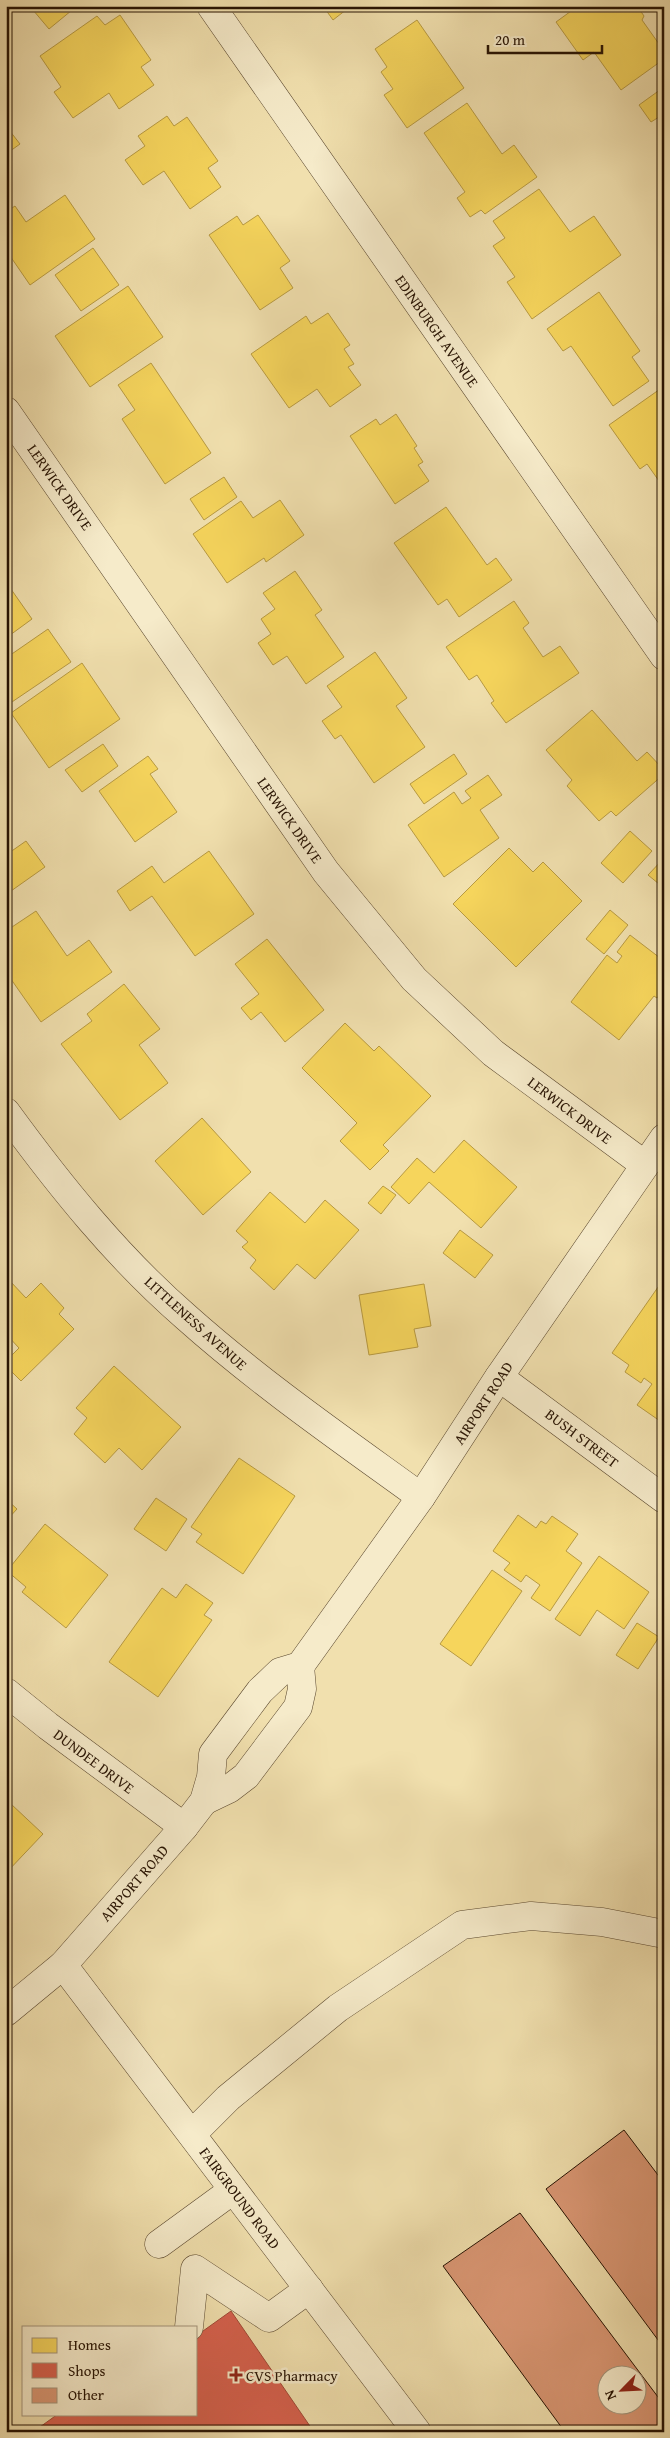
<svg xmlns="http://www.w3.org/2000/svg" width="670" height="2438" font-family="'Gentium Book Plus',serif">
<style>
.homes{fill:#f6d55c;stroke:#b89a41}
.shops{fill:#d6604d;stroke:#a14936}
.building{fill:#da9774;stroke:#261202;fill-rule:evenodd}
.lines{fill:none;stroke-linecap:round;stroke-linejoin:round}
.minor-casing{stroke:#59462d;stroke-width:29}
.minor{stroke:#f6ebca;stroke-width:28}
.poi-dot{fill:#8f2418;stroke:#f6ebca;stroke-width:2}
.labels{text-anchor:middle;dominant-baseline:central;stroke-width:5;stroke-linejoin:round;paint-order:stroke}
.street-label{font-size:15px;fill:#261202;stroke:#f6ebca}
.poi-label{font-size:15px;fill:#261202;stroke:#f6ebca;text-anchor:start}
</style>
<rect width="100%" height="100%" fill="#f1e0ae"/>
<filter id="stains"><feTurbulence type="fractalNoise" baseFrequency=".004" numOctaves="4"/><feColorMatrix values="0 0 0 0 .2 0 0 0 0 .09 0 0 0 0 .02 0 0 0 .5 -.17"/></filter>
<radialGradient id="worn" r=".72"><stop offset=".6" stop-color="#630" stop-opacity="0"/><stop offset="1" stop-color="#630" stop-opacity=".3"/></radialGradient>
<!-- homes -->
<g class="homes">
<polygon points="27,6 77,6 49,29 33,10 31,11"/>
<polygon points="323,6 351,6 333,20"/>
<polygon points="578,6 637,6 644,16 642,20 664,51 664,59 621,90 594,52 583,60 556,22"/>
<polygon points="120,15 151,60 141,67 154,85 119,109 109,93 73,118 54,92 61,87 40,56 97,16 105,25"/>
<polygon points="417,20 464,88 407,128 384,95 393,89 381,72 387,67 375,49"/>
<polygon points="664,87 664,124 659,117 651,122 639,105"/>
<polygon points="467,103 502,154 514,145 537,177 485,214 481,210 470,217 457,198 465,192 424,133"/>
<polygon points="167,116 174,126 187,117 218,161 208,168 221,187 190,209 164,171 143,185 125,160 145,146 138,136"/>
<polygon points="6,126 20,144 6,154"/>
<polygon points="539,189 570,232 594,216 621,255 532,319 507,282 515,277 493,246 505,238 493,221"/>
<polygon points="65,195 95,239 30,285 6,250 6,212 15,206 26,222"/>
<polygon points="258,215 290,261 280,268 293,288 260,310 209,235 237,216 243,225"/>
<polygon points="93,248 119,285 81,311 55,275"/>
<polygon points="128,286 163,337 90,387 55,336"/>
<polygon points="599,292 640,351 632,357 649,381 613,406 571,346 563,351 547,329"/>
<polygon points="328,313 350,345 344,349 354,364 348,367 361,385 330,407 317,389 289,408 251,354 306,316 311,324"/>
<polygon points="151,363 211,453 165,484 122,419 135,410 118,385"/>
<polygon points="663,387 664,387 664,488 647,464 640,469 609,425"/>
<polygon points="396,414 417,446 414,448 423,462 418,465 429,481 395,504 350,436 376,419 380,425"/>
<polygon points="224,477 237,497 204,520 190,499"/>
<polygon points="280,500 304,535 266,562 264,558 227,583 193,534 241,501 253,518"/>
<polygon points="446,507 487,565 496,558 512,580 459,617 447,599 438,605 394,543"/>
<polygon points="295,571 322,610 315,615 344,657 306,684 287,656 273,665 258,643 271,634 261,619 275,609 263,593"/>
<polygon points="6,582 32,619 6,638"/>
<polygon points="514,601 529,623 523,628 543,657 560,646 579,673 506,723 491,703 494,701 477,675 469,680 446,647"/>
<polygon points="48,629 71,662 6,706 6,658"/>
<polygon points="375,652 407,698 396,706 425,747 374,783 341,735 335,739 322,721 342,707 327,686"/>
<polygon points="82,663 120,719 49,768 11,713"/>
<polygon points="592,710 637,761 647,752 664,770 664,774 616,816 611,811 599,821 567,786 572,780 546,750"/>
<polygon points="103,744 118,766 82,792 65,770"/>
<polygon points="454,754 467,774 424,804 410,784"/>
<polygon points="148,756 158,769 150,774 177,812 135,842 99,791"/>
<polygon points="488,775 502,795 480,810 499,838 444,877 408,825 454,792 462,804 471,798 465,791"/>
<polygon points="630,831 652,851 623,883 601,863"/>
<polygon points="26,841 45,867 11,891 6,886 6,855"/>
<polygon points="509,848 533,872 543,862 582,901 516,967 453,904"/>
<polygon points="209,851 254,914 195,956 152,896 130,911 117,891 152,866 164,883"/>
<polygon points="664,858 664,888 648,875"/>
<polygon points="610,910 628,925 604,954 586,939"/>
<polygon points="36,911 67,956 89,940 112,972 41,1022 6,972 6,964 10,962 6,957 6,931"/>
<polygon points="630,935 664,961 664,989 657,998 654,996 619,1040 571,1002 607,955 617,963 622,956 617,952"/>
<polygon points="267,939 324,1010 285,1042 261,1012 251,1020 241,1008 259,994 235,964"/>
<polygon points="124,984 160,1029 139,1045 168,1083 120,1120 61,1044 92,1021 87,1014"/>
<polygon points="345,1023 374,1051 379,1046 431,1096 383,1145 389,1151 370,1170 340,1141 357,1123 302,1068"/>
<polygon points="202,1118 251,1172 203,1215 155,1161"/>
<polygon points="464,1140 517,1187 481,1228 429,1182 409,1204 391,1187 417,1158 434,1173"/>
<polygon points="383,1186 396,1195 381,1214 368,1203"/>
<polygon points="270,1192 305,1223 325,1200 359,1230 315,1279 297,1264 274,1290 250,1268 256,1260 242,1247 248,1242 236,1231"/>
<polygon points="460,1230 493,1255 475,1278 443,1253"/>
<polygon points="663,1280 664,1416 660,1421 637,1405 652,1384 644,1378 641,1383 625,1372 629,1365 612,1353"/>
<polygon points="10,1281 26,1298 41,1283 64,1308 59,1314 74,1329 21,1381 6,1366 6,1361 19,1348 6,1334 6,1284"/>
<polygon points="424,1284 431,1326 414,1329 418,1347 369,1355 359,1295"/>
<polygon points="114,1366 181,1427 142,1470 119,1448 105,1463 74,1434 87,1418 76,1408"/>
<polygon points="239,1458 295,1496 243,1574 196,1542 202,1534 191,1527"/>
<polygon points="156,1498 187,1519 166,1551 134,1529"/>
<polygon points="6,1499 17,1509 6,1521"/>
<polygon points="518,1515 536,1528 541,1521 546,1524 552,1516 578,1534 566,1551 582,1563 550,1611 531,1598 540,1585 526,1575 521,1582 504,1570 510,1563 493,1551"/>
<polygon points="45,1524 108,1575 66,1628 22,1592 26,1587 7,1571"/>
<polygon points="599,1556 649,1592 624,1629 597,1610 580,1636 555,1619"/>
<polygon points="492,1570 522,1591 471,1666 440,1644"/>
<polygon points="186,1584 213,1603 204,1615 212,1620 158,1697 109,1662 162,1588 176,1598"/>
<polygon points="637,1623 659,1637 638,1669 616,1655"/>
<polygon points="11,1804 43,1834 6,1873 6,1809"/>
</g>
<!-- shops -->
<polygon class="shops" points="231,2311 314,2432 33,2432 58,2414 196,2414 196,2336"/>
<!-- building -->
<g class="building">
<polygon points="624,2130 664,2183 664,2348 546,2189"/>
<path d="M520,2213L664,2405V2432H565L443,2266ZM608,2376H638V2406H608Z"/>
</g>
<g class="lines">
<!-- minor casing -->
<g class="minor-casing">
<g id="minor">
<polyline points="211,6 664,656"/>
<polyline points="6,411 326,872 414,979 493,1053 645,1165"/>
<path d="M6,1112C60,1186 117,1257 186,1317C260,1383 341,1439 421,1497"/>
<polyline points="499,1377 664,1499"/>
<polyline points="6,1692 48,1726 184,1827"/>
<polyline points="204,1801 229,1789 246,1776 298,1707 302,1689 300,1666"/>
<polyline points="63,1965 417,2432"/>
<polyline points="6,2012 63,1965 184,1827 204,1801 211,1777 213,1754 260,1691 280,1672 300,1666 421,1497 499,1377 664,1138"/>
<polyline points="192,2134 228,2098 338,2008 462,1925 531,1916 602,1922 664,1934"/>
<polyline points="159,2244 233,2190"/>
<polyline points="189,2327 195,2269 269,2318 309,2289"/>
</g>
</g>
<!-- minor -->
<use href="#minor" class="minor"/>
</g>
<!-- markers -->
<path class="poi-dot" d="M233.5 2367.5h5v5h5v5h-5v5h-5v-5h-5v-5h5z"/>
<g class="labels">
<!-- street labels -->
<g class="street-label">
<text transform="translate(437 331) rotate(55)">EDINBURGH AVENUE</text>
<text transform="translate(60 487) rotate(55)">LERWICK DRIVE</text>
<text transform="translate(290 820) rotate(55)">LERWICK DRIVE</text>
<text transform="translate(570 1110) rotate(37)">LERWICK DRIVE</text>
<text transform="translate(196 1323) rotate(42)">LITTLENESS AVENUE</text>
<text transform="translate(483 1403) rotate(-57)">AIRPORT ROAD</text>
<text transform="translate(582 1438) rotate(37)">BUSH STREET</text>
<text transform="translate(94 1761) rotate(37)">DUNDEE DRIVE</text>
<text transform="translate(134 1883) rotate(-49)">AIRPORT ROAD</text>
<text transform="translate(240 2198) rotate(53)">FAIRGROUND ROAD</text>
</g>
<!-- poi labels -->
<g class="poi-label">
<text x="246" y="2375">CVS Pharmacy</text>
</g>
</g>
<!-- margin -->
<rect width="670" height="2438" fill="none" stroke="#f1e0ae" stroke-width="25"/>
<rect x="8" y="8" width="655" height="2423" fill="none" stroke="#261202" stroke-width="2.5"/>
<rect x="12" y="12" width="645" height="2413" fill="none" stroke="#261202"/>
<!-- legend -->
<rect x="22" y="2326" width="175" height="90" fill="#f6ebca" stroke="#a3947a"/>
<rect x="32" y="2338" width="25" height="15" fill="#f6d55c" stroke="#a3947a"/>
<text x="68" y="2350" font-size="15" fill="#261202">Homes</text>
<rect x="32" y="2363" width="25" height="15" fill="#d6604d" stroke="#a3947a"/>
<text x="68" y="2376" font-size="15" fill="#261202">Shops</text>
<rect x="32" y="2388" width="25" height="15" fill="#da9774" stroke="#a3947a"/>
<text x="68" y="2400" font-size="15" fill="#261202">Other</text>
<!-- north arrow -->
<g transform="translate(622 2390) rotate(246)"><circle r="24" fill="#f6ebca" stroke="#a3947a"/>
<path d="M0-4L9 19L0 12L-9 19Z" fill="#8f2418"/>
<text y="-8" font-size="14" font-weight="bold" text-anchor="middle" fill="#261202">N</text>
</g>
<!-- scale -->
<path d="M488 45v8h114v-8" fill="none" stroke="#261202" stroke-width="2.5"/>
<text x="495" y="45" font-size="15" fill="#261202" stroke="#f6ebca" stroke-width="4" paint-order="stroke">20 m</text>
<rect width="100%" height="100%" filter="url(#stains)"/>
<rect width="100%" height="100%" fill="url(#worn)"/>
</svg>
